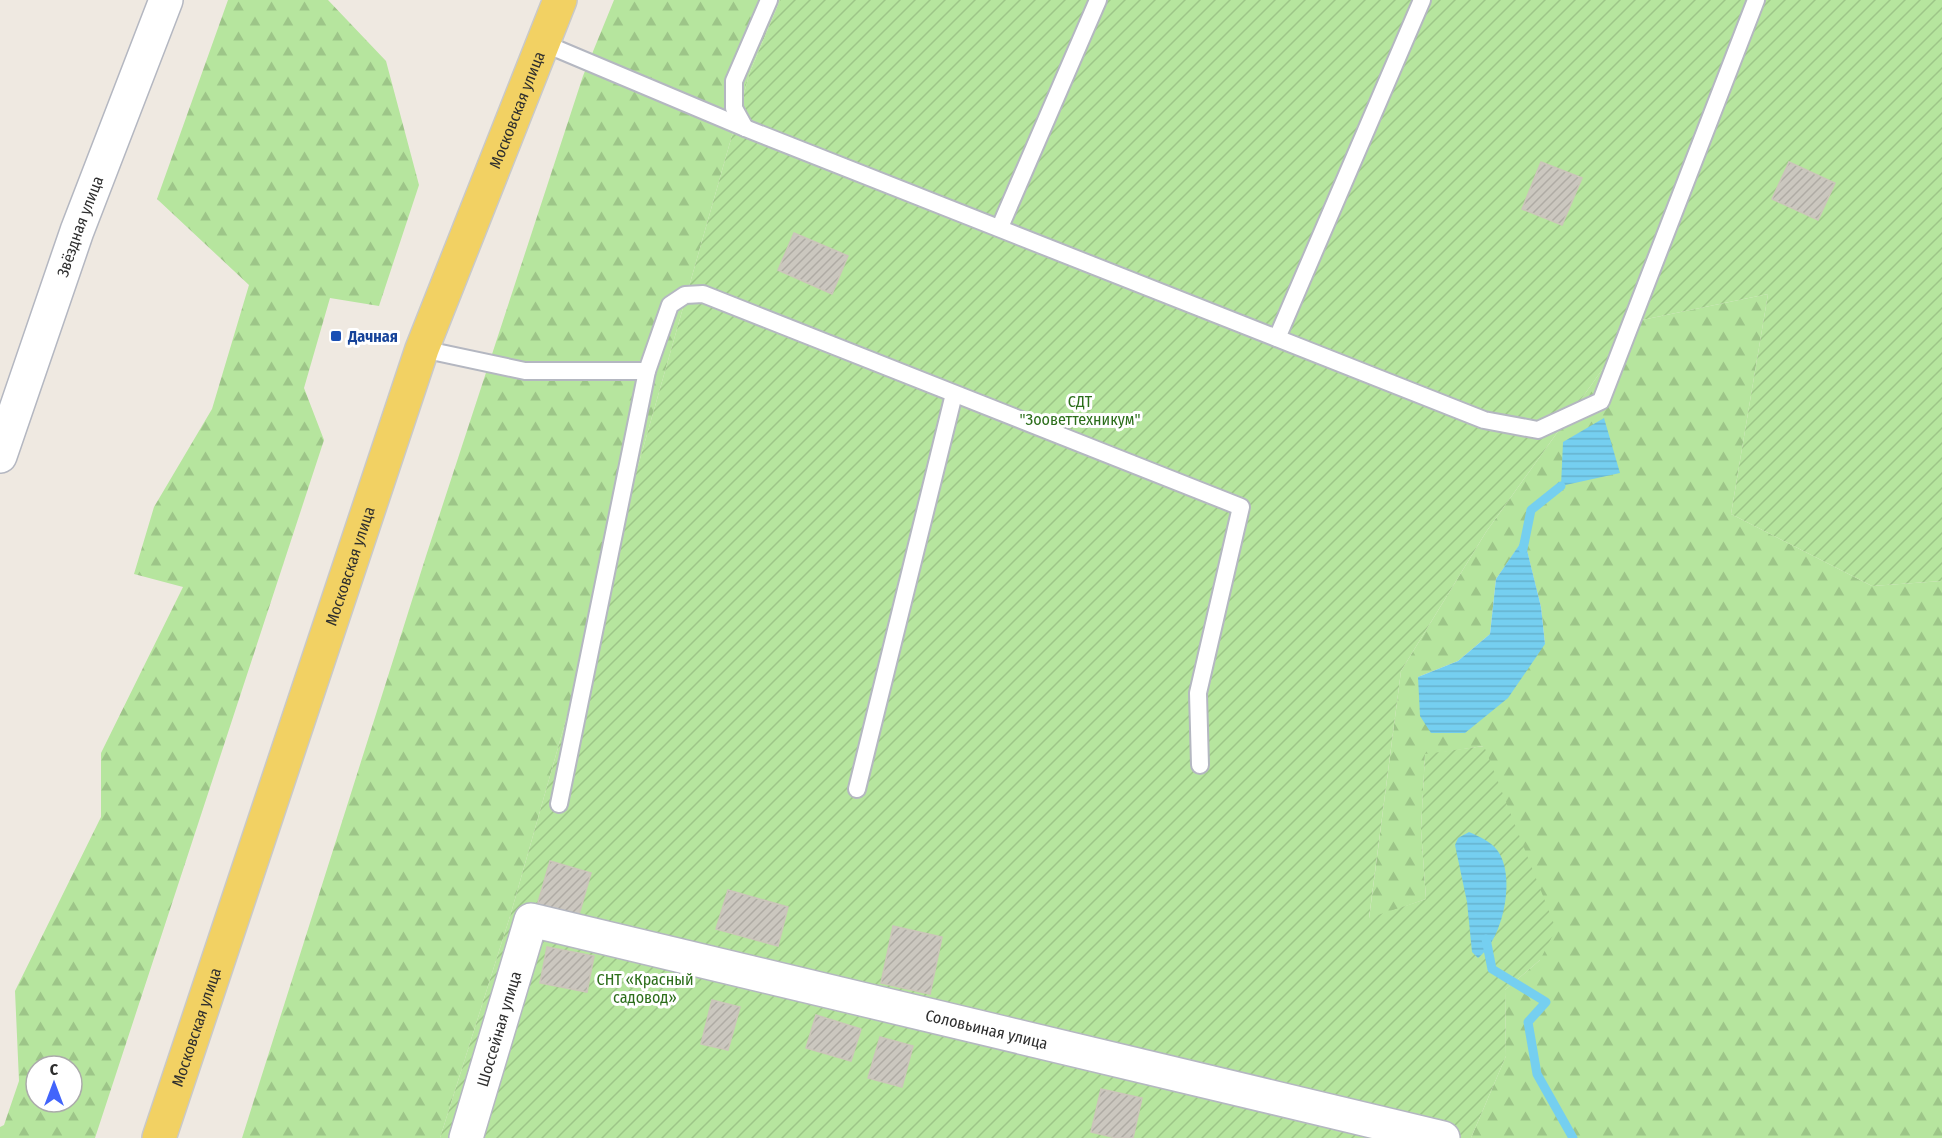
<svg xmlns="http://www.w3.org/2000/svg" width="1942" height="1138" font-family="'Fira Sans Condensed',sans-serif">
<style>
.forest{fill:url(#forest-firs);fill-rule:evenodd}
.garden{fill:url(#garden-furrows)}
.water{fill:url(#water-rules)}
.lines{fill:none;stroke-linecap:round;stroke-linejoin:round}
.stream{stroke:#75cff0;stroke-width:9}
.building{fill:url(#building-hatch);stroke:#cbc5ba;stroke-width:1.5}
.lane-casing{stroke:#b4b7c1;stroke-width:20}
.street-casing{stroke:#b4b7c1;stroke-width:36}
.primary-casing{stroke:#c9c9c9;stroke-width:36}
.lane{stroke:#fff;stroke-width:16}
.street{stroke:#fff;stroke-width:33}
.primary{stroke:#f2d163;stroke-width:33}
.transit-dot{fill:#1a4fb4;stroke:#fff;stroke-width:2}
.labels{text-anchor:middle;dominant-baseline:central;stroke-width:6;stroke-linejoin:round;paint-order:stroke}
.street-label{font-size:16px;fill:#2e2e2e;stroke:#fff}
.transit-label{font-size:16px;font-weight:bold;fill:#164399;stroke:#fff;text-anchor:start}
.park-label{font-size:16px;fill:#2c6e1b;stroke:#fff}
</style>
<defs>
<pattern id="forest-firs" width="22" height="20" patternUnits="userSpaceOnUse" patternTransform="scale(1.5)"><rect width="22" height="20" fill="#b6e59e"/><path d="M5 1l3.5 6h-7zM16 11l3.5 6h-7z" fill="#9dc588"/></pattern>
<pattern id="garden-furrows" width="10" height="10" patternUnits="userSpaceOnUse" patternTransform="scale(1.5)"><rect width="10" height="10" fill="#b6e59e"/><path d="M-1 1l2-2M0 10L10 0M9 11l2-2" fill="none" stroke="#9dc588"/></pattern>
<pattern id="water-rules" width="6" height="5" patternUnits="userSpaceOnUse" patternTransform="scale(1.5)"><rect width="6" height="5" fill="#75cff0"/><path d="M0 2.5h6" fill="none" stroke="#66b2ce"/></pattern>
<pattern id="building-hatch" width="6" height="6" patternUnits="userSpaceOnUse" patternTransform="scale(1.5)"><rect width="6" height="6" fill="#cbc7bf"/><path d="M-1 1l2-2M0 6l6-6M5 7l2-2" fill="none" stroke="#afaba4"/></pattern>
</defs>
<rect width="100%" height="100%" fill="#efe9e1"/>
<!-- forest -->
<g class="forest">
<path d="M228,0H328L386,61L419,185L379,306L330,298L304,388L324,440L95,1138H0V1127L4,1125L19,1081L15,991L101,817V753L183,587L134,574L154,507L212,409L249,285L157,199ZM36,1066H72V1102H36Z"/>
<polygon points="614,0 780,0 750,72 511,913 440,1138 242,1138 426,556 583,76"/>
<path d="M1768,294L1731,514L1872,586L1942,581V1138H1471L1506,1056L1505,990L1540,960L1513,824L1483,746L1425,755L1421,829L1426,899L1369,919L1401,671L1486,532L1637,321ZM1524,539L1541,607L1545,644L1418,677L1458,661L1490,634L1496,579Z"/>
</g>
<!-- garden -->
<polygon class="garden" points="780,0 1942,0 1942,581 1872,586 1731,514 1768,294 1637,321 1486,532 1401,671 1369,918 1426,899 1421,829 1425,754 1484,746 1556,929 1540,960 1505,990 1506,1056 1471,1138 440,1138 511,913 750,72"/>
<!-- water -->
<g class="water">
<polygon points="1604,418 1620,473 1561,486 1563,442"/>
<polygon points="1524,538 1541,607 1545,644 1508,698 1465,733 1431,733 1420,716 1418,677 1458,661 1490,634 1496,579"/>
<path d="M1469,832C1480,837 1490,841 1497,850C1517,876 1503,940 1478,958L1472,952L1467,902L1455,845L1458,838Z"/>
</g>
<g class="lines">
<!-- stream -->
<g class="stream">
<polyline points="1523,549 1531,510 1561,486"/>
<polyline points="1486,939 1492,969 1546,1002 1528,1022 1537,1074 1573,1138"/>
</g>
</g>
<!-- building -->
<g class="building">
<polygon points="1541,162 1582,178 1562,225 1522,209"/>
<polygon points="1789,162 1835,183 1818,220 1772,199"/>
<polygon points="794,233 848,256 832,294 778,270"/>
<polygon points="550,861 591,873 578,918 537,906"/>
<polygon points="728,890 788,907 778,946 716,929"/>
<polygon points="893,926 942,937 930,994 881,983"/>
<polygon points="547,947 594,956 587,992 540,983"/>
<polygon points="712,1000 740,1007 728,1050 701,1044"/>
<polygon points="816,1015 861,1029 851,1061 806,1048"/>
<polygon points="880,1037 913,1046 902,1087 868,1078"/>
<polygon points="1101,1089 1142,1098 1133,1138 1116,1138 1091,1132"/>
</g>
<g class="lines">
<!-- lane casing -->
<g class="lane-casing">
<g id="lane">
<polyline points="543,43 745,128 1484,420 1538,430 1601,401 1756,0"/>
<polyline points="745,128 734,108 734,81 769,0"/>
<polyline points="1000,227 1098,0"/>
<polyline points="1277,338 1422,0"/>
<polyline points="422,349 525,371 647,371"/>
<polyline points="857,789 954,394"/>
<polyline points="559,804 647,371 670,305 685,295 703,294 1241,507 1198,693 1200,765"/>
</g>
</g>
<!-- street casing -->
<g class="street-casing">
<g id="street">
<path id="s1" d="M0,456L77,231L166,0"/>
<path id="s2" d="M466,1138L531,920L1443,1138"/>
</g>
</g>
<!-- primary casing -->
<g class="primary-casing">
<g id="primary">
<path id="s3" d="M159,1138L422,349L560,0"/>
</g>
</g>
<!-- lane -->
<use href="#lane" class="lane"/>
<!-- street -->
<use href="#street" class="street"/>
<!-- primary -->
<use href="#primary" class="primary"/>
</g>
<!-- markers -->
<rect class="transit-dot" x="330" y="330" width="12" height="12" rx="3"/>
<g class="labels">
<!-- street labels -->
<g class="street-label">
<text stroke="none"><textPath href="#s3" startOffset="1089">Московская улица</textPath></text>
<text stroke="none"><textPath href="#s1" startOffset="243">Звёздная улица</textPath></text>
<text stroke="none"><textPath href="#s3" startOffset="603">Московская улица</textPath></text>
<text stroke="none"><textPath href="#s3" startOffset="117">Московская улица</textPath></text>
<text stroke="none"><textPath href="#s2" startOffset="114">Шоссейная улица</textPath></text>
<text stroke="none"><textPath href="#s2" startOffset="696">Соловьиная улица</textPath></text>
</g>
<!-- transit labels -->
<g class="transit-label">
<text x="348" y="336">Дачная</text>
</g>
<!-- park labels -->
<g class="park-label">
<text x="1080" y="401">СДТ<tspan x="1080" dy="18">"Зооветтехникум"</tspan></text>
<text x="645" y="979">СНТ «Красный<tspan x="645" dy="18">садовод»</tspan></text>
</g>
</g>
<!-- north arrow -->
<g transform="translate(54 1084)"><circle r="28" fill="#ffffff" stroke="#ababab" stroke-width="1.5"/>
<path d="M0-4.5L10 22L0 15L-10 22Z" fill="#4264fb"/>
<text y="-9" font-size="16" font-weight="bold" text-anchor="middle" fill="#2e2e2e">С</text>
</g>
</svg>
